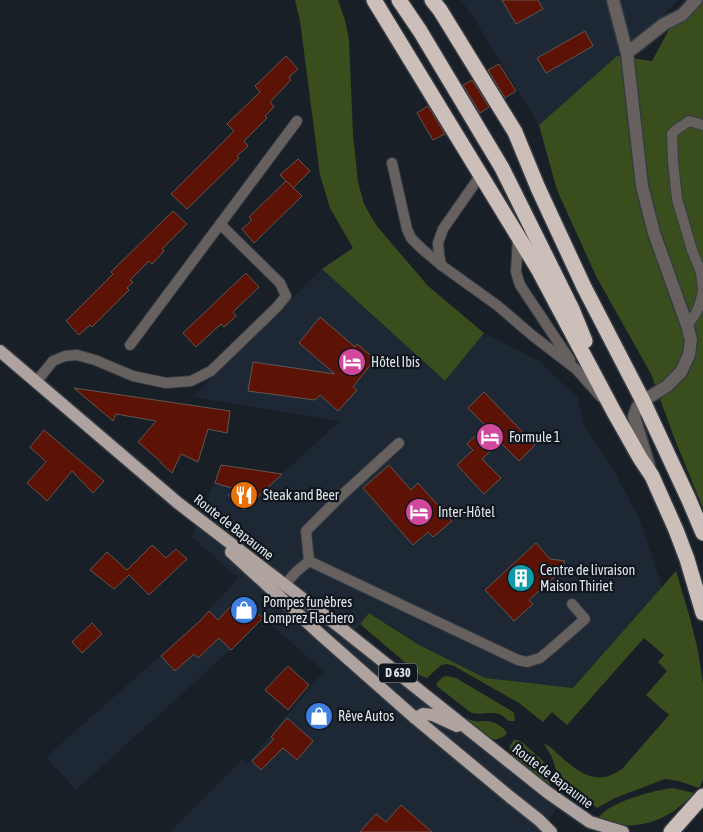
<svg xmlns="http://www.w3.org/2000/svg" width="703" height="832" font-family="'Asap Condensed',sans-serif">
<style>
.built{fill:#1e2835}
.green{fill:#3a4e1d}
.building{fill:#5c1305;stroke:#615552}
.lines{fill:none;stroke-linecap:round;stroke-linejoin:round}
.service-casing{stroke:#353b42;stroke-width:12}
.minor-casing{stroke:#353b42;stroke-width:15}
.primary-casing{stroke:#353b42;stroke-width:15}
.motorway-casing{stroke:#353b42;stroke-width:18}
.service{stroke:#66615e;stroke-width:10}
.minor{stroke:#66615e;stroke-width:12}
.primary{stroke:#afa39f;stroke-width:12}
.motorway{stroke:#ccbeb9;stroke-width:15}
.labels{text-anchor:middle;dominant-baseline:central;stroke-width:4.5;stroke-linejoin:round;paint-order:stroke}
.shield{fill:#10161d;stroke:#a2a6ac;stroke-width:1}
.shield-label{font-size:12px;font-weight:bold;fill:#e0e4e9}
.poi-label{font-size:14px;fill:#e0e4e9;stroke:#10161d;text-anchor:start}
.street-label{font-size:14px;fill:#e0e4e9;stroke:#10161d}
</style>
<rect width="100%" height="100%" fill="#191f27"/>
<!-- built -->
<g class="built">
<polygon points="461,0 678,0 658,20 539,125 475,20"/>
<polygon points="322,269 445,381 484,333 539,361 578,398 584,426 613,469 640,520 662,587 573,688 485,678 419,645 370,613 355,630 564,799 540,832 170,832 242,759 248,763 324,671 263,618 240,641 76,790 46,757 200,621 238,578 192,537 221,465 282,474 340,421 193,397"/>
</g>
<!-- green -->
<g class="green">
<polygon points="295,0 338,0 345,20 349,40 353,134 358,182 364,204 376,225 428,286 484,333 445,381 322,269 353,248 330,208 320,175 300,21"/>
<polygon points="700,0 703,0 703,508 675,440 651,374 596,276 557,190 539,125 617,56 652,61 671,26"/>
<path d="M676,571L690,618L698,651L703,684V780L699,788L679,781L665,779L615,798L597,808L563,783L558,777L552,757L544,744L549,746C571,765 592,791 622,769L669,715L646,695L667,671L658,662L664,655L644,638L567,725L552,712L543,722L519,703L454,666L447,664L441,665L427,678L421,676L360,624L369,613L419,645L485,678L573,688Z"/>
<path d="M447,676L456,678L510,710L514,713L515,721H509C506,719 503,715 499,714C489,711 479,716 470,712L438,687L436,684L443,677Z"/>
<path d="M463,717C466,718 470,720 474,721C479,722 482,721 486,721C494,721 503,726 507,733C504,738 497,739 491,740Z"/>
<path d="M514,740H518L523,743L543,761L546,775L553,790L511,755C509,749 509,745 514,740Z"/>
<path d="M673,788L694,793C676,814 649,828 621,825C613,824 605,821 598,819C607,802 655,790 673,788Z"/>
</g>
<!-- building -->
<g class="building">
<polygon points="502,0 538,0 543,9 516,24"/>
<polygon points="585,31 593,46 546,73 537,58"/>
<polygon points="286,56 298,69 289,77 291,80 270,102 274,107 265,116 267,118 244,141 248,146 237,156 239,158 187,209 171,194 234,131 227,124 260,92 255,86"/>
<polygon points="499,64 516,91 505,98 488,70"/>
<polygon points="472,80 489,107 480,113 463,85"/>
<polygon points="428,106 445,134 433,140 417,113"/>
<polygon points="298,159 310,171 293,188 280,175"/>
<polygon points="286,181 302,196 254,243 242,229 252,220 249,217"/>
<polygon points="173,211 187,224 162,249 164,251 152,264 149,261 130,280 133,282 127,288 129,290 92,327 90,325 79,335 66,321 113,274 111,272"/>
<polygon points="246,273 259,287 233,312 236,316 224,327 221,324 196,347 183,333"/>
<polygon points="320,317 355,347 357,344 375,359 353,387 357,390 338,411 320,395 315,400 248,391 253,362 335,374 299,343"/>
<polygon points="74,388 230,411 227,433 208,429 198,462 181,454 172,473 161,463 161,462 138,442 156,421 116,414 113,421"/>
<polygon points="484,392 535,445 519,461 500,442 482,459 501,478 484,494 457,465 473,450 467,444 486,426 468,408"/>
<polygon points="44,430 104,481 93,493 72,471 47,501 27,483 46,462 30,447"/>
<polygon points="221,465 282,474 244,510 228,495 235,489 215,483"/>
<polygon points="389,465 411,490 418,483 452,521 433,537 428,532 413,545 363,488"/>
<polygon points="536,543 550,559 565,561 561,571 529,600 533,604 514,621 485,590"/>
<polygon points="152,545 166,558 176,549 187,559 149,595 129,575 114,589 90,570 107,552 127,570"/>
<polygon points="239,597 263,618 231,650 219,638 198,658 194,654 175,671 161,656 200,621 209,611 218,620"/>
<polygon points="92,623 102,634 82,653 72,642"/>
<polygon points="288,666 309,685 288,710 265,690"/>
<polygon points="287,718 313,741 297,760 283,748 261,770 252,761 274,739 271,737"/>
<polygon points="401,805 432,832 360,832 376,814 386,822"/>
</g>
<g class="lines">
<!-- service casing -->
<g class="service-casing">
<g id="service">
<polyline points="703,125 689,121 676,130 672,134 673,162 677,199 692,250 701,272 703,289"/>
<polyline points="392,163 407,229 411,238 422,249 441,265 498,306 533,336 576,369 601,397"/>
<polyline points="518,237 516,272 520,285 570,360"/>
<polyline points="441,265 439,254 438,243 443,229 480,176"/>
<path d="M687,325C697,314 700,306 703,291"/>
<polyline points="130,345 297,121"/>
<polyline points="36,382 53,361 65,356 77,355 95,360 133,376 166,383 191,381 211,371 276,308 286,296 280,283 220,224"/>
<polyline points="309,561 306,531 342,495 399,443"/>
<polyline points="281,589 296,572 309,561 518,660 527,662 540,658 552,648 585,619 572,604"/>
</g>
</g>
<!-- minor casing -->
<g class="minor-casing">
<g id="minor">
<polyline points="613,0 627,53 642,186 654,233 687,325 691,340 689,355 681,372 667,386 643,401 637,408 634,417 649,466"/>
<polyline points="627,53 664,24 682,15 696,0"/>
</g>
</g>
<!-- primary casing -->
<g class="primary-casing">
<g id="primary">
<polyline points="0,351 178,503 341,628 547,792 590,822 623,832"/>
<polyline points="231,552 320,634 415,718 510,797 539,820 551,832"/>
<polyline points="415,718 423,714 433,715 457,726"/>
</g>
</g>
<!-- motorway casing -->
<g class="motorway-casing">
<g id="motorway">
<polyline points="374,0 538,269 614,412 640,458 652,476 676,530 687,559 703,613"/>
<polyline points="399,0 420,31 502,168 572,309 585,341"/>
<polyline points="432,0 440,10 515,132 538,188 584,287 643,401 689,500 703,533"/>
<polyline points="671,832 703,796"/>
</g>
</g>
<!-- service -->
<use href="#service" class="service"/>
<!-- minor -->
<use href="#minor" class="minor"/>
<!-- primary -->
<use href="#primary" class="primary"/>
<!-- motorway -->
<use href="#motorway" class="motorway"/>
</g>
<!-- icons -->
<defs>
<g id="hotel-disc" transform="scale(1.4375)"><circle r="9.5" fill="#d1479c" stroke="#10161d"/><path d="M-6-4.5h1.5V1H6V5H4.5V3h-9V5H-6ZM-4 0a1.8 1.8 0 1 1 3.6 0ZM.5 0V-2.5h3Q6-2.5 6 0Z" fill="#fff"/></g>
<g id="restaurant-disc" transform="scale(1.4375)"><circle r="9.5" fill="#e8710a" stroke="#10161d"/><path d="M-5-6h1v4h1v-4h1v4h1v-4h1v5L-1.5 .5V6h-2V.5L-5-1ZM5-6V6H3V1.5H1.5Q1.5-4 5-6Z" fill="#fff"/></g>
<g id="building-disc" transform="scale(1.4375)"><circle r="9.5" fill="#0f9aa8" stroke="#10161d"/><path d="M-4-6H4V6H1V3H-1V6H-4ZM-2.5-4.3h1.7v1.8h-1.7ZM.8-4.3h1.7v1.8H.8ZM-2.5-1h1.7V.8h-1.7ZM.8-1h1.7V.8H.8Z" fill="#fff"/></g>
<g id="shop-disc" transform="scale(1.4375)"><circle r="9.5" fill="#3f7fe0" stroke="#10161d"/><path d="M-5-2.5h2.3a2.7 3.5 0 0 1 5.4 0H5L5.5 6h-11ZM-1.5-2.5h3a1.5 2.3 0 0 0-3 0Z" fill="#fff"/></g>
</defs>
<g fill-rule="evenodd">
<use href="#hotel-disc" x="352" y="362"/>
<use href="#hotel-disc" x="490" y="437"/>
<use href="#restaurant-disc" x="244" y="495"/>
<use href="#hotel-disc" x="419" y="512"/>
<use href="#building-disc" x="521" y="578"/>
<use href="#shop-disc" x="244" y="610"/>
<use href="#shop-disc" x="319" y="716"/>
</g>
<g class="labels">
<!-- shield labels -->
<rect class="shield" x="379" y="663.5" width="38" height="19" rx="4"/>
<g class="shield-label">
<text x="398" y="673">D 630</text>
</g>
<!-- poi labels -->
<g class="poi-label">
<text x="371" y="362">Hôtel Ibis</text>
<text x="509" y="437">Formule 1</text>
<text x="263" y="495">Steak and Beer</text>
<text x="438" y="512">Inter-Hôtel</text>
<text x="540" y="570">Centre de livraison<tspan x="540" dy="16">Maison Thiriet</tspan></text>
<text x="263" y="602">Pompes funèbres<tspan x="263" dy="16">Lomprez Flachero</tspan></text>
<text x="338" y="716">Rêve Autos</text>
</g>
<!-- street labels -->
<g class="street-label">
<text transform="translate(234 527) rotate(38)">Route de Bapaume</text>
<text transform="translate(553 776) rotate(37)">Route de Bapaume</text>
</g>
</g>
</svg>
